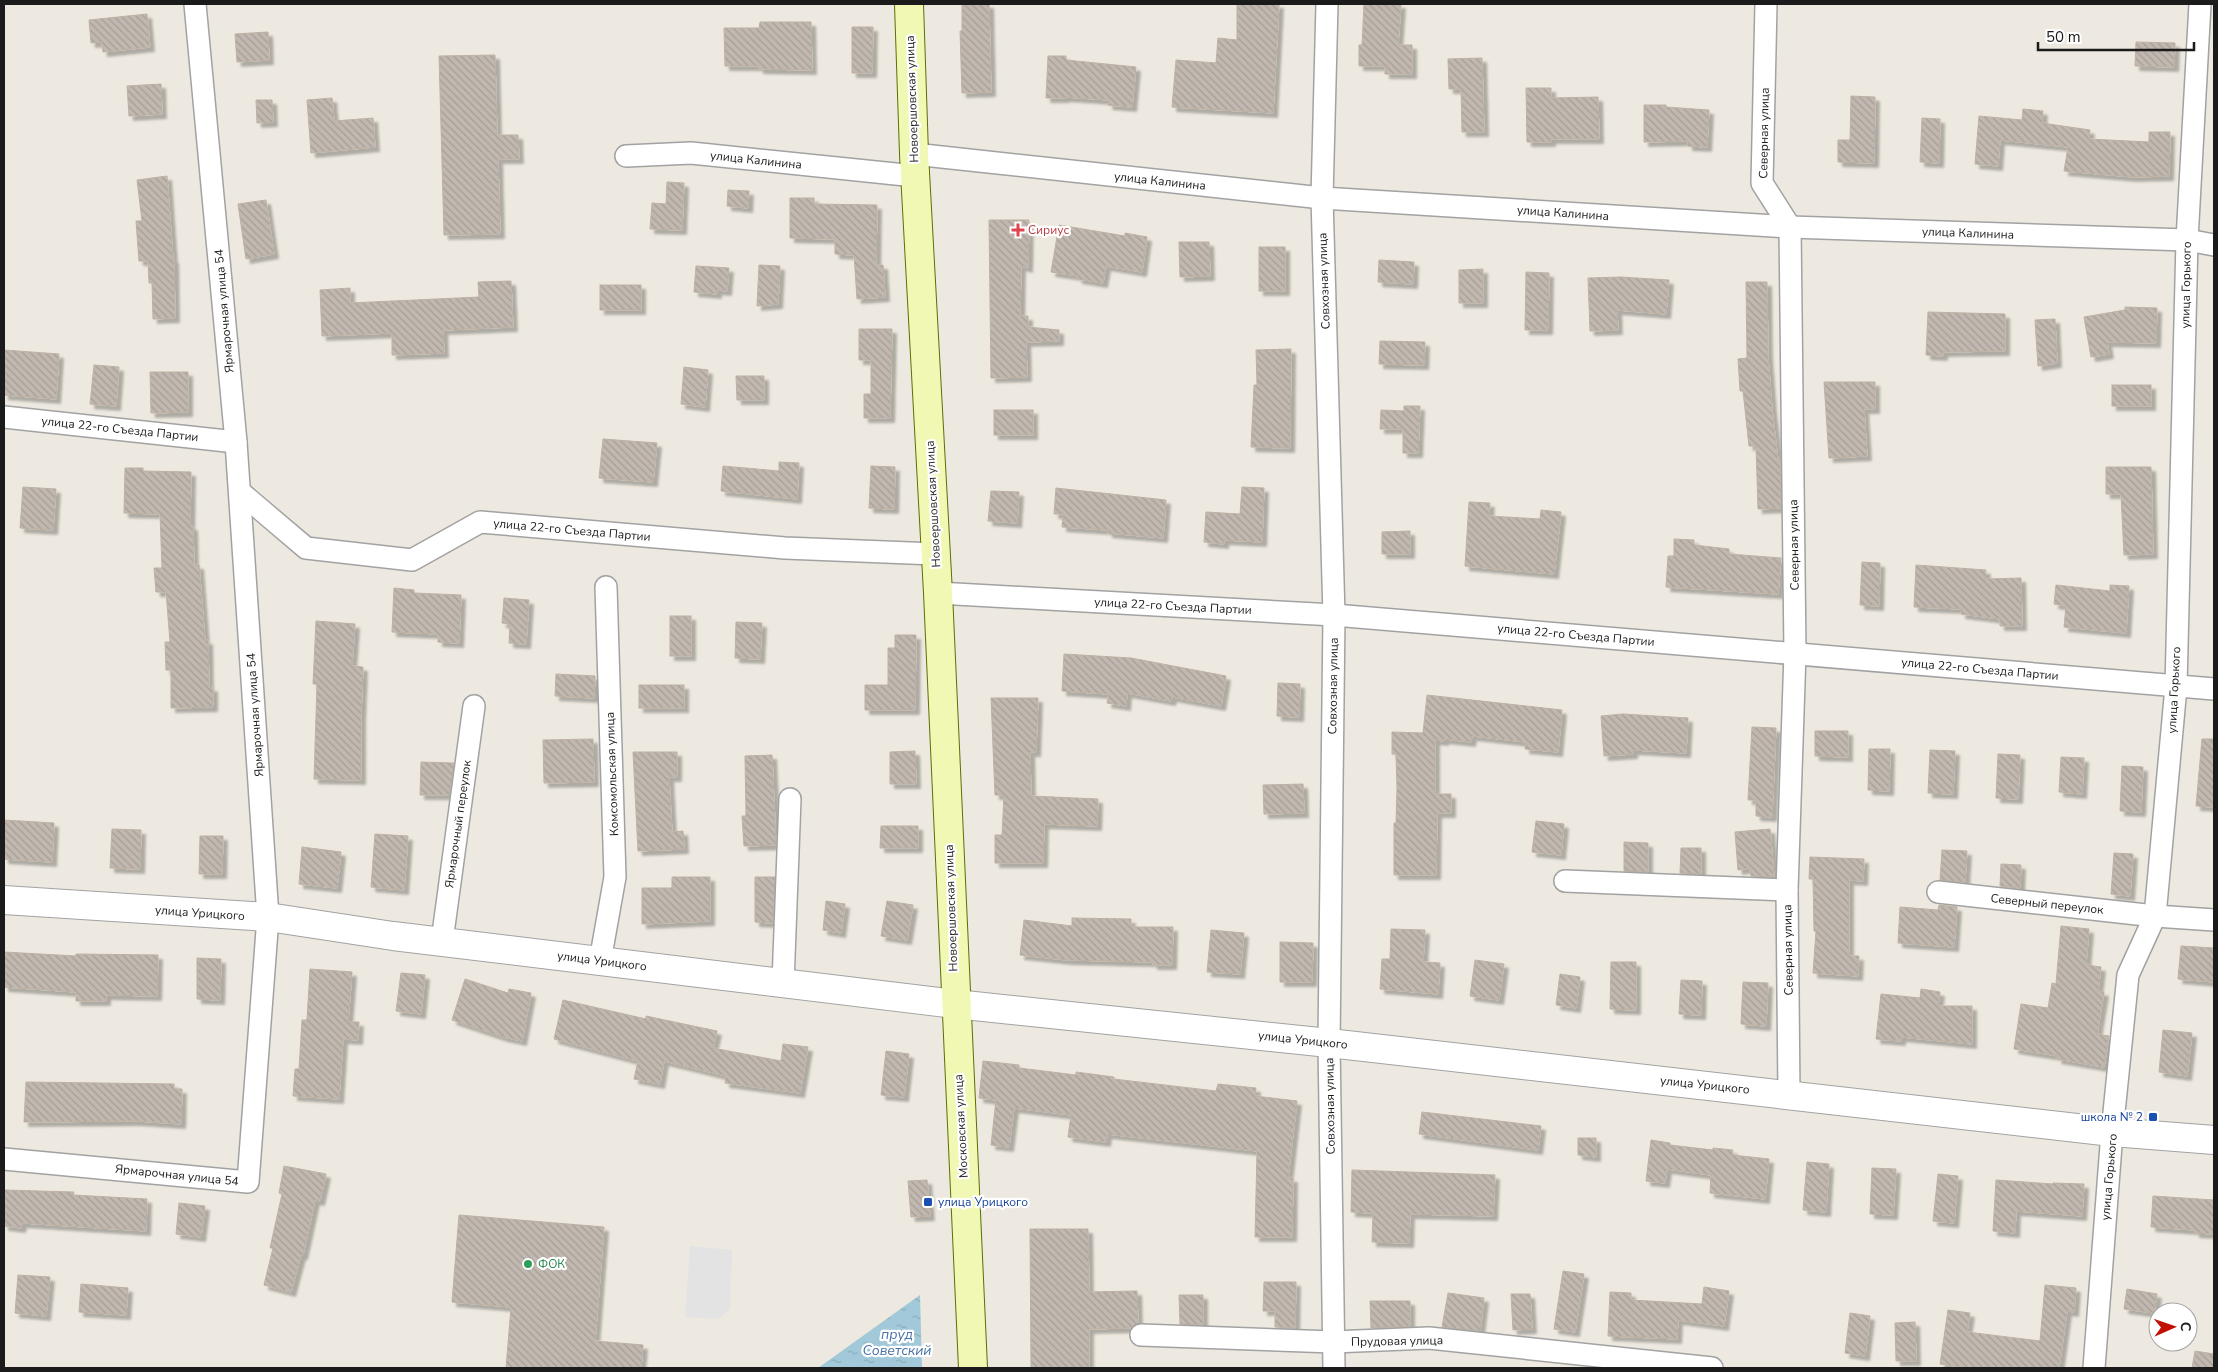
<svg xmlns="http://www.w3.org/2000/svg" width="2218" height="1372" font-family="'Nunito Sans',sans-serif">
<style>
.parking{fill:#e3e3e3}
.water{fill:url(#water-ripples)}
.building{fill:url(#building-back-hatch);stroke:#beb1a3;filter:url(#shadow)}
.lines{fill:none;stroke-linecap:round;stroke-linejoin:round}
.minor-casing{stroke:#a2a2a2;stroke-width:24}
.tertiary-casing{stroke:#a2a2a2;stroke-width:30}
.secondary-casing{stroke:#5c6e06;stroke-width:30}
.minor{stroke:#fff;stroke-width:21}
.tertiary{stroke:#fff;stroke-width:28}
.secondary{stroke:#f0f8b3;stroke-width:28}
.health-dot{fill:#e0444e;stroke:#fff;stroke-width:2}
.transit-dot{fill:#1a4fb4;stroke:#fff;stroke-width:2}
.leisure-dot{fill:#2e9e5b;stroke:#fff;stroke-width:2}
.labels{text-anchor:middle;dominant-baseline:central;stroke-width:4.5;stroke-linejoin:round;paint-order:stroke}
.street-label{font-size:12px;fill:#1b1b1b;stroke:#fff}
.health-label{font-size:12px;fill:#be3a42;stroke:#fff;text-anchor:start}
.transit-label{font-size:12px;fill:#164399;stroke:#fff;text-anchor:end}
.leisure-label{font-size:12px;fill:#27864d;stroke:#fff;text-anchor:start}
.water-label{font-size:14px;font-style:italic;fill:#4a73a8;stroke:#fff}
</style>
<defs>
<pattern id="water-ripples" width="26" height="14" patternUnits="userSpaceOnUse" patternTransform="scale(1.25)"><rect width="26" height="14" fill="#a1c9da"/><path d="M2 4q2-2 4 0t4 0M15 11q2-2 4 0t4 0" fill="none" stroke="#8aacba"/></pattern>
<pattern id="building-back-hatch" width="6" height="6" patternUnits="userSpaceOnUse" patternTransform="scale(1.25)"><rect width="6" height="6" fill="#c1b8b0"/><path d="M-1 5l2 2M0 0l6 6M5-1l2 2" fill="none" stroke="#a59e97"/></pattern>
<filter id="shadow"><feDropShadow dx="4.5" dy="4.5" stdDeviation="1" flood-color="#0004"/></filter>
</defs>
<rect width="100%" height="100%" fill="#ede9e0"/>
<!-- parking -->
<polygon class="parking" points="690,1246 732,1250 730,1309 718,1319 685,1317"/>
<!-- water -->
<polygon class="water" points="920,1295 922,1368 818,1368"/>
<!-- building -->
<g class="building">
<polygon points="962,4 989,4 991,92 962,93 960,31 962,31"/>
<polygon points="1237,4 1279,4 1273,113 1172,107 1176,60 1216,63 1218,38 1237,40"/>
<polygon points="1364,4 1401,4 1398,45 1412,45 1412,74 1385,74 1385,66 1359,66 1359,45 1362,45"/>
<polygon points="147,14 150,47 103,52 102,42 91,43 89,20"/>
<polygon points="760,22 811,22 812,70 759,69 759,66 725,66 724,28 759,28"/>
<polygon points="852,27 873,27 872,73 852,73"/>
<polygon points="268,32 269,60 237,62 235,34"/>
<polygon points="2136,42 2175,43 2174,67 2135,66"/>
<polygon points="495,55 497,135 518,135 519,159 498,159 500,234 444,235 439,56"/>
<polygon points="1048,56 1066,56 1066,60 1136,67 1132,107 1108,105 1109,100 1065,97 1065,98 1046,98"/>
<polygon points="1482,58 1484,132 1462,132 1461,89 1449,89 1448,59"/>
<polygon points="161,84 162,114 129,116 127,86"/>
<polygon points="1526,88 1551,88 1551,98 1598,97 1599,139 1551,139 1551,142 1527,142"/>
<polygon points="1851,96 1875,97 1874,163 1838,162 1838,140 1850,140"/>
<polygon points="332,98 334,121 373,118 375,147 311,153 307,100"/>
<polygon points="256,100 272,100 273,122 257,123"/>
<polygon points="1644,105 1666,105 1666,107 1709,110 1707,147 1688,146 1688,141 1644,142"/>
<polygon points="2023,109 2043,111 2042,123 2090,130 2089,139 2149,142 2149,132 2170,132 2169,176 2133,177 2064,171 2068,147 2000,140 1998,166 1975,164 1979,116 2022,120"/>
<polygon points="1922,118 1940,119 1939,163 1920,162"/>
<polygon points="167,176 173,259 174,259 175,318 153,319 152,283 149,283 148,261 139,261 136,221 142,221 137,180"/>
<polygon points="667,182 684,183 682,230 650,229 652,203 666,204"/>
<polygon points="728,190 749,191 748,208 727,206"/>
<polygon points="790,198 814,198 814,204 877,205 876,265 883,265 885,297 857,299 854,255 835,254 835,239 790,238"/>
<polygon points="266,200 274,254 246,259 238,204"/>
<polygon points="989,220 1029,220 1028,268 1021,266 1020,316 1028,316 1028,327 1059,330 1059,341 1026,342 1027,377 991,378"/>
<polygon points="1059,225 1125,236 1125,233 1147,237 1142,272 1106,266 1103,283 1078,279 1078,276 1051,272"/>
<polygon points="1179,242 1209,242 1210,276 1180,277"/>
<rect x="1259" y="247" width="26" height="44"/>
<polygon points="1379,260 1414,262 1413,284 1378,282"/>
<polygon points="759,265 780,266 778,304 757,306"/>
<polygon points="696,266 729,268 727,291 717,290 717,294 694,292"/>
<polygon points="1483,269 1483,303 1459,303 1459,270"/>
<polygon points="1526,272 1549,273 1548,330 1525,330"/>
<polygon points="1621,277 1669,280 1666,314 1617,310 1618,330 1590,331 1588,278"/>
<polygon points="511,281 513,327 443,330 444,353 392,355 392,333 322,336 320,290 350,288 350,303 479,297 478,282"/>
<polygon points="1746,282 1767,282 1768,356 1772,409 1778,460 1780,460 1781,508 1758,509 1756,446 1749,446 1743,391 1740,391 1738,359 1747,358"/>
<rect x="600" y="285" width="41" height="25"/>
<polygon points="2125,307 2157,308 2156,343 2107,342 2109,354 2091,357 2084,317 2125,310"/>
<polygon points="1928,312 2005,314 2005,351 1943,352 1943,356 1926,355"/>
<polygon points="2055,319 2057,363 2038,366 2035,320"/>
<polygon points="859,329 892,329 890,418 864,418 864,394 871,394 871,360 859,360"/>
<polygon points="1380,341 1425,342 1424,365 1379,364"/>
<polygon points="1291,349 1290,448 1251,447 1254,385 1257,385 1256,350"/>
<polygon points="4,350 59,354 56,399 4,395"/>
<polygon points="94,365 119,367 116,406 90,404"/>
<polygon points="684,367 708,370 705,407 681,404"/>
<polygon points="150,372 188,372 188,412 151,413"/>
<polygon points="736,376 764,376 764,400 737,400"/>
<polygon points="1824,382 1875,382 1875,409 1864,409 1867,456 1829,458"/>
<rect x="2112" y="385" width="39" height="21"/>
<polygon points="1404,406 1420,406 1418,453 1403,453 1403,429 1380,429 1381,410 1404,411"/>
<rect x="994" y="410" width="39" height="25"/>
<polygon points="603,439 657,443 653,482 599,478"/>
<polygon points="779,462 799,463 797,499 721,491 723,466 779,471"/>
<polygon points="871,466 895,467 894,509 869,508"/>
<polygon points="2106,467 2151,467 2153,554 2124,555 2121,494 2106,494"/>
<polygon points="125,468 143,468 143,471 191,472 190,526 193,526 194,565 199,565 205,641 208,640 209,688 213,687 213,707 171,708 171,670 166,670 165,642 170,642 166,592 156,592 154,568 162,568 160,514 124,513"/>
<polygon points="23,487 56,489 53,530 20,528"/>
<polygon points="1242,487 1264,488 1262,542 1224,540 1224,544 1204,542 1206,512 1240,514"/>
<polygon points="1056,488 1166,500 1163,538 1108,533 1108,530 1062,527 1063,514 1054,514"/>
<polygon points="991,491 1019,492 1017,523 988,521"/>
<polygon points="1469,502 1490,503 1489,516 1540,519 1541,510 1561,512 1554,574 1465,566"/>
<polygon points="1410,531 1410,554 1382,554 1382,532"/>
<polygon points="1674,539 1694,540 1694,545 1729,549 1729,554 1781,558 1778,594 1666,587 1668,556 1674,556"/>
<polygon points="1862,562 1880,563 1879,606 1860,605"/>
<polygon points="1916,565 1986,570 1985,579 2021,578 2022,626 2000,626 2000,619 1961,614 1962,609 1914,607"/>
<polygon points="2056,585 2110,591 2110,585 2129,586 2126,633 2064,627 2066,606 2054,604"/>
<polygon points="394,588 414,590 414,593 461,595 459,643 438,642 438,634 392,632"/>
<polygon points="504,598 529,600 526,644 509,643 510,624 502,623"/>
<rect x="670" y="616" width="21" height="40"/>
<polygon points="316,621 355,624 352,666 363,667 361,716 361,780 314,779 317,684 313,684"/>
<polygon points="736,622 762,623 760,659 735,658"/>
<polygon points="895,635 916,635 915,710 865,710 865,685 888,685 888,648 895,648"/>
<polygon points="1064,654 1131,658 1226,676 1221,706 1172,697 1171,701 1127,693 1126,706 1107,703 1109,694 1062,691"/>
<polygon points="556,674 595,676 594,698 555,696"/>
<polygon points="1278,683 1300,684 1299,717 1277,716"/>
<rect x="639" y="685" width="45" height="23"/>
<polygon points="1427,695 1562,710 1558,752 1525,749 1526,742 1472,736 1471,742 1444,739 1444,741 1435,740 1435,794 1451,794 1451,813 1437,813 1436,875 1394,875 1394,823 1396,823 1397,788 1396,754 1392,754 1392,732 1423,733"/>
<polygon points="991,698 1038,698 1036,752 1030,752 1031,796 1098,799 1097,826 1044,824 1043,863 995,863 995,835 1002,835 1004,795 995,795"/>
<polygon points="1623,714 1688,718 1686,753 1633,750 1633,754 1604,756 1601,716"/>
<polygon points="1752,727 1776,728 1772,817 1756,816 1756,800 1748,800"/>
<polygon points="1815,731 1848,731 1848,757 1815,756"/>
<polygon points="593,739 594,782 544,783 543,740"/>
<polygon points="2202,739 2214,739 2214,807 2196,806"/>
<polygon points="1869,749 1890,749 1889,791 1868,790"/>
<polygon points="1930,750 1955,751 1953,794 1928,793"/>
<polygon points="915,751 916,784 890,784 890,752"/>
<polygon points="633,752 677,752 677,777 669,777 672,832 683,831 684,849 638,851"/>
<polygon points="1998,754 2020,755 2018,799 1996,798"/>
<polygon points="772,755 776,845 744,846 742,816 746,816 745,756"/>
<polygon points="2061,757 2084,758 2082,794 2059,792"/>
<polygon points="421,762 454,763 449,795 420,795"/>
<polygon points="2122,766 2143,767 2141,812 2120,811"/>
<polygon points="1303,784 1304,813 1264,814 1263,785"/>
<polygon points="4,820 54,823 52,862 4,859"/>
<polygon points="1536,821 1564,824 1561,855 1532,852"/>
<polygon points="881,826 918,826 918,848 880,848"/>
<polygon points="112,829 141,830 140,869 110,868"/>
<polygon points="1770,829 1774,877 1751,876 1750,868 1738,870 1735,832"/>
<polygon points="375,834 408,836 404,890 371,887"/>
<polygon points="200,836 223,836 222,874 199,874"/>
<polygon points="1624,842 1648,843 1648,872 1624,871"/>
<polygon points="302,847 341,852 337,888 299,884"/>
<polygon points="1681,848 1701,848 1701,874 1680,873"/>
<polygon points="1942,850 1967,851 1965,882 1940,880"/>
<polygon points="2114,853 2133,854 2130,896 2111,894"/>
<polygon points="1810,857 1864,859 1863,881 1849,880 1849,956 1859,956 1858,976 1813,973 1816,931 1814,931 1813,879 1809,879"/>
<polygon points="2001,864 2021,865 2020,888 2000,886"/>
<polygon points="672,877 710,877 710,921 642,924 642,888 672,888"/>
<polygon points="755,877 775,877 773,923 755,922"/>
<polygon points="826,901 845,904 841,933 823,930"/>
<polygon points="887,901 913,905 907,940 881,936"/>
<polygon points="1939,905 1957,907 1954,947 1898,943 1900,907 1938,910"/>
<polygon points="1072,918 1131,919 1131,927 1173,927 1172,965 1153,965 1153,962 1067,960 1020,955 1024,920 1072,926"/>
<polygon points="2061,926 2089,929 2086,965 2101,967 2098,991 2104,992 2097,1034 2109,1036 2104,1067 2057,1059 2058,1056 2014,1049 2021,1004 2048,1008 2052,983 2056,984"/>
<polygon points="1391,929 1425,930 1423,962 1440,963 1438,994 1380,989 1382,959 1390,959"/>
<polygon points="1211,930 1244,933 1240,974 1207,972"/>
<polygon points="1280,942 1313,943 1312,982 1280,982"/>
<polygon points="2181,946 2214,948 2214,982 2178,979"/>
<polygon points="4,952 76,956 76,954 158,955 157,996 106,995 106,1001 76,1001 76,992 4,987"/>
<polygon points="197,958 221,959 220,1000 197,999"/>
<polygon points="1475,960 1504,964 1499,1000 1470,996"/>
<polygon points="1611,962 1636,962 1636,1010 1610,1009"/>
<polygon points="310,969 352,972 348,1022 359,1022 358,1040 343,1039 339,1099 293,1096 295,1069 299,1069 302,1020 307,1020"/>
<polygon points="401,973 425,975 421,1014 396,1011"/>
<polygon points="1560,974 1580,977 1576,1008 1556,1005"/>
<polygon points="465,979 508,993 509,989 531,993 522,1041 503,1037 452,1020"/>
<polygon points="1681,980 1702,981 1701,1015 1679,1014"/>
<polygon points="1743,982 1768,983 1766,1026 1741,1024"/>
<polygon points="1921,989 1940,992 1938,1006 1972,1006 1972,1044 1901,1037 1901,1041 1876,1039 1881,994 1920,998"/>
<polygon points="563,1000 646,1019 646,1016 717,1031 713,1048 781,1061 783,1044 808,1047 800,1093 725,1083 726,1076 664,1061 660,1084 634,1079 638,1061 554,1039"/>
<polygon points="2163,1030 2192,1033 2187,1076 2159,1072"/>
<polygon points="886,1051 909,1054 904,1097 881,1095"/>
<polygon points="983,1061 1019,1065 1019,1068 1076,1075 1076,1072 1114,1077 1114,1079 1216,1091 1218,1084 1256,1088 1255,1096 1297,1101 1288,1178 1293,1178 1292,1237 1255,1237 1257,1151 1107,1134 1106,1142 1068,1137 1071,1115 1014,1108 1009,1147 991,1145 996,1100 979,1098"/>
<polygon points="26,1082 174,1084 174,1089 182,1089 181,1124 137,1121 24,1122"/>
<polygon points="1422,1112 1541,1126 1538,1150 1419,1134"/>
<polygon points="1578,1138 1596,1138 1596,1157 1578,1155"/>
<polygon points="1651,1140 1670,1143 1670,1145 1713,1150 1713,1148 1733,1150 1732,1155 1769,1159 1765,1199 1710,1193 1711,1175 1667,1169 1665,1183 1646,1181"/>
<polygon points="1807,1162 1829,1164 1826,1212 1803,1210"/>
<polygon points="284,1166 326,1174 320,1201 315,1200 303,1255 301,1255 291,1292 264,1285 273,1248 270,1248 282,1194 279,1193"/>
<polygon points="1872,1168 1896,1169 1893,1215 1870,1214"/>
<polygon points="1352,1170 1495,1175 1493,1216 1410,1214 1409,1243 1372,1242 1373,1213 1351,1212"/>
<polygon points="1938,1174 1958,1176 1954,1223 1933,1221"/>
<polygon points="927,1180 930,1216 911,1217 908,1181"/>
<polygon points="1996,1180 2053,1184 2053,1183 2084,1184 2082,1216 2016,1211 2015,1233 1993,1231"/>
<polygon points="4,1190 74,1192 73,1195 147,1199 146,1231 22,1223 21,1228 4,1226"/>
<polygon points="2153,1196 2214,1200 2214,1234 2195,1233 2195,1230 2151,1227"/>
<polygon points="179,1203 205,1206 201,1237 176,1234"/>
<polygon points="459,1215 604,1227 595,1341 643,1345 641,1368 506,1368 511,1307 452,1302"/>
<polygon points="1030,1229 1088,1229 1089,1292 1137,1291 1138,1323 1130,1328 1089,1329 1089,1368 1031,1368"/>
<polygon points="1563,1271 1584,1274 1575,1332 1554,1329"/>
<polygon points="18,1275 50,1277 46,1316 15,1313"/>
<polygon points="1264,1282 1296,1282 1295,1328 1275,1327 1275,1311 1263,1311"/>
<polygon points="81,1284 128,1288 126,1315 79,1312"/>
<polygon points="2045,1285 2076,1288 2074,1312 2067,1311 2059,1368 1969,1368 1940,1364 1948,1310 1970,1313 1967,1332 2040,1341"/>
<polygon points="1704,1287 1729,1291 1724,1326 1678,1320 1677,1339 1608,1336 1610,1292 1631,1293 1631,1300 1702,1304"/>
<polygon points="2127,1289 2157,1294 2154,1313 2124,1309"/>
<polygon points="1448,1293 1484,1298 1480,1331 1442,1327"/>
<polygon points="1511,1294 1530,1294 1532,1329 1513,1330"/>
<polygon points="1179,1295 1203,1295 1203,1325 1180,1324"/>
<polygon points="1370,1301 1410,1301 1410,1326 1371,1328"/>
<polygon points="1850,1313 1870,1316 1865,1356 1845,1353"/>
<polygon points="1915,1322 1916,1361 1896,1361 1895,1323"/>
<polygon points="2195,1351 2214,1354 2214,1368 2192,1368"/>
</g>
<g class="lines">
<!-- minor casing -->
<g class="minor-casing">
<g id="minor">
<polyline points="1327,4 1322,198 1334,615 1329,1043 1334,1368"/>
<polyline points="1766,4 1762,183 1790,227 1795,653 1787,890 1789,1095"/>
<polyline points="914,154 1322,198 1790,227 2187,240 2214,245"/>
<polyline points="626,156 691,153 915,176"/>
<polyline points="4,417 236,442"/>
<polyline points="240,492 306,548 412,560 480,522 785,548 935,554"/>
<polyline points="938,593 1334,615 2214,689"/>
<polyline points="1565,881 1787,890"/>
<polyline points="1938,892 2155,916 2214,920"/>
<polyline points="442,941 474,706"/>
<polyline points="600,961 615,877 606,587"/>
<polyline points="783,983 790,799"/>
<polyline points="4,1159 248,1182 268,917 236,442 195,4"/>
<polyline points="1141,1335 1333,1342 1429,1338 1712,1368"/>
<polyline points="2094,1368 2112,1132 2128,975 2155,916 2176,687 2187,240 2200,4"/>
</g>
</g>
<!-- tertiary casing -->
<g class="tertiary-casing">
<polyline id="tertiary" points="4,900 268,917 393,936 955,1004 1329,1043 2112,1132 2214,1140"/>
</g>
<!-- secondary casing -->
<g class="secondary-casing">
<polyline id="secondary" points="909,4 914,154 938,593 973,1368"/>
</g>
<!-- minor -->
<use href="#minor" class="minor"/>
<!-- tertiary -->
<use href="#tertiary" class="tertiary"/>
<!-- secondary -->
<use href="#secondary" class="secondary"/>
</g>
<!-- markers -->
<path class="health-dot" d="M1015.5 222.5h5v5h5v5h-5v5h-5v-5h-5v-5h5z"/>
<g class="transit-dot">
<rect x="2148" y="1112" width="10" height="10" rx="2.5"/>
<rect x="923" y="1197" width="10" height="10" rx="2.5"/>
</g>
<circle class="leisure-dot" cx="528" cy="1264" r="5"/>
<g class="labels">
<!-- street labels -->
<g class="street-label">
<text transform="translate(912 99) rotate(-92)">Новоершовская улица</text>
<text transform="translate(1764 133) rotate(-89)">Северная улица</text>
<text transform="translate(756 160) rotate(6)">улица Калинина</text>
<text transform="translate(1160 181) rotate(6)">улица Калинина</text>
<text transform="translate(1563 213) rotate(4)">улица Калинина</text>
<text transform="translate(1968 233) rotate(2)">улица Калинина</text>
<text transform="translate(1324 281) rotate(-92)">Совхозная улица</text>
<text transform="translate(2186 285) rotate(-89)">улица Горького</text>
<text transform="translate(224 311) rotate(-95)">Ярмарочная улица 54</text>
<text transform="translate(120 429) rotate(6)">улица 22-го Съезда Партии</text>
<text transform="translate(933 504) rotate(-93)">Новоершовская улица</text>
<text transform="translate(572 530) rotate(5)">улица 22-го Съезда Партии</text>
<text transform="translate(1794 545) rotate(-91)">Северная улица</text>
<text transform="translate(1173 606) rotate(3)">улица 22-го Съезда Партии</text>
<text transform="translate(1576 635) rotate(5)">улица 22-го Съезда Партии</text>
<text transform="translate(1980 669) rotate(5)">улица 22-го Съезда Партии</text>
<text transform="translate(1333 686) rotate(-89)">Совхозная улица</text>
<text transform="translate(2174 690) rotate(-87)">улица Горького</text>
<text transform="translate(255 715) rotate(-94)">Ярмарочная улица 54</text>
<text transform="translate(612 774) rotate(-92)">Комсомольская улица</text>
<text transform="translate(458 824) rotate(-82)">Ярмарочный переулок</text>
<text transform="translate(2047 904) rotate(6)">Северный переулок</text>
<text transform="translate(951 908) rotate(-92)">Новоершовская улица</text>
<text transform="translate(200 913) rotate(4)">улица Урицкого</text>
<text transform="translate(1788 950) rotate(-91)">Северная улица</text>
<text transform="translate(602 961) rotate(7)">улица Урицкого</text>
<text transform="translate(1303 1040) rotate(6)">улица Урицкого</text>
<text transform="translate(1705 1085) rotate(6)">улица Урицкого</text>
<text transform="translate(1330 1106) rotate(-91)">Совхозная улица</text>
<text transform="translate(961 1126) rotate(-93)">Московская улица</text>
<text transform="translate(177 1175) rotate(6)">Ярмарочная улица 54</text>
<text transform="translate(2109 1177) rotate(-85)">улица Горького</text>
<text transform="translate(1397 1341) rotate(-1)">Прудовая улица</text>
</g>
<!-- health labels -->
<g class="health-label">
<text x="1028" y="230">Сириус</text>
</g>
<!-- transit labels -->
<g class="transit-label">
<text x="2143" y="1117">школа № 2</text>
<text x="938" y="1202" text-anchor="start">улица Урицкого</text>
</g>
<!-- leisure labels -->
<g class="leisure-label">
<text x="538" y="1264">ФОК</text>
</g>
<!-- water labels -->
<g class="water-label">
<text x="897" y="1334">пруд<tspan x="897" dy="16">Советский</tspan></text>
</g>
</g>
<!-- border -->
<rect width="2218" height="1372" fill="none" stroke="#1b1b1b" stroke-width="10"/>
<!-- north arrow -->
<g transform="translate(2173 1327) rotate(88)"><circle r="24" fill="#ffffff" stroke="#a4a4a4"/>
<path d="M0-4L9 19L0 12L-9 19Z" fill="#c31004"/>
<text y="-8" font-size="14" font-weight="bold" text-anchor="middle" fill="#1b1b1b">С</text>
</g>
<!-- scale -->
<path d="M2038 42v8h156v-8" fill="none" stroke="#1b1b1b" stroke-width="2.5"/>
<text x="2046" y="42" font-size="15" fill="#1b1b1b" stroke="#ffffff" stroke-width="4" paint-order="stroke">50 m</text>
</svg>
